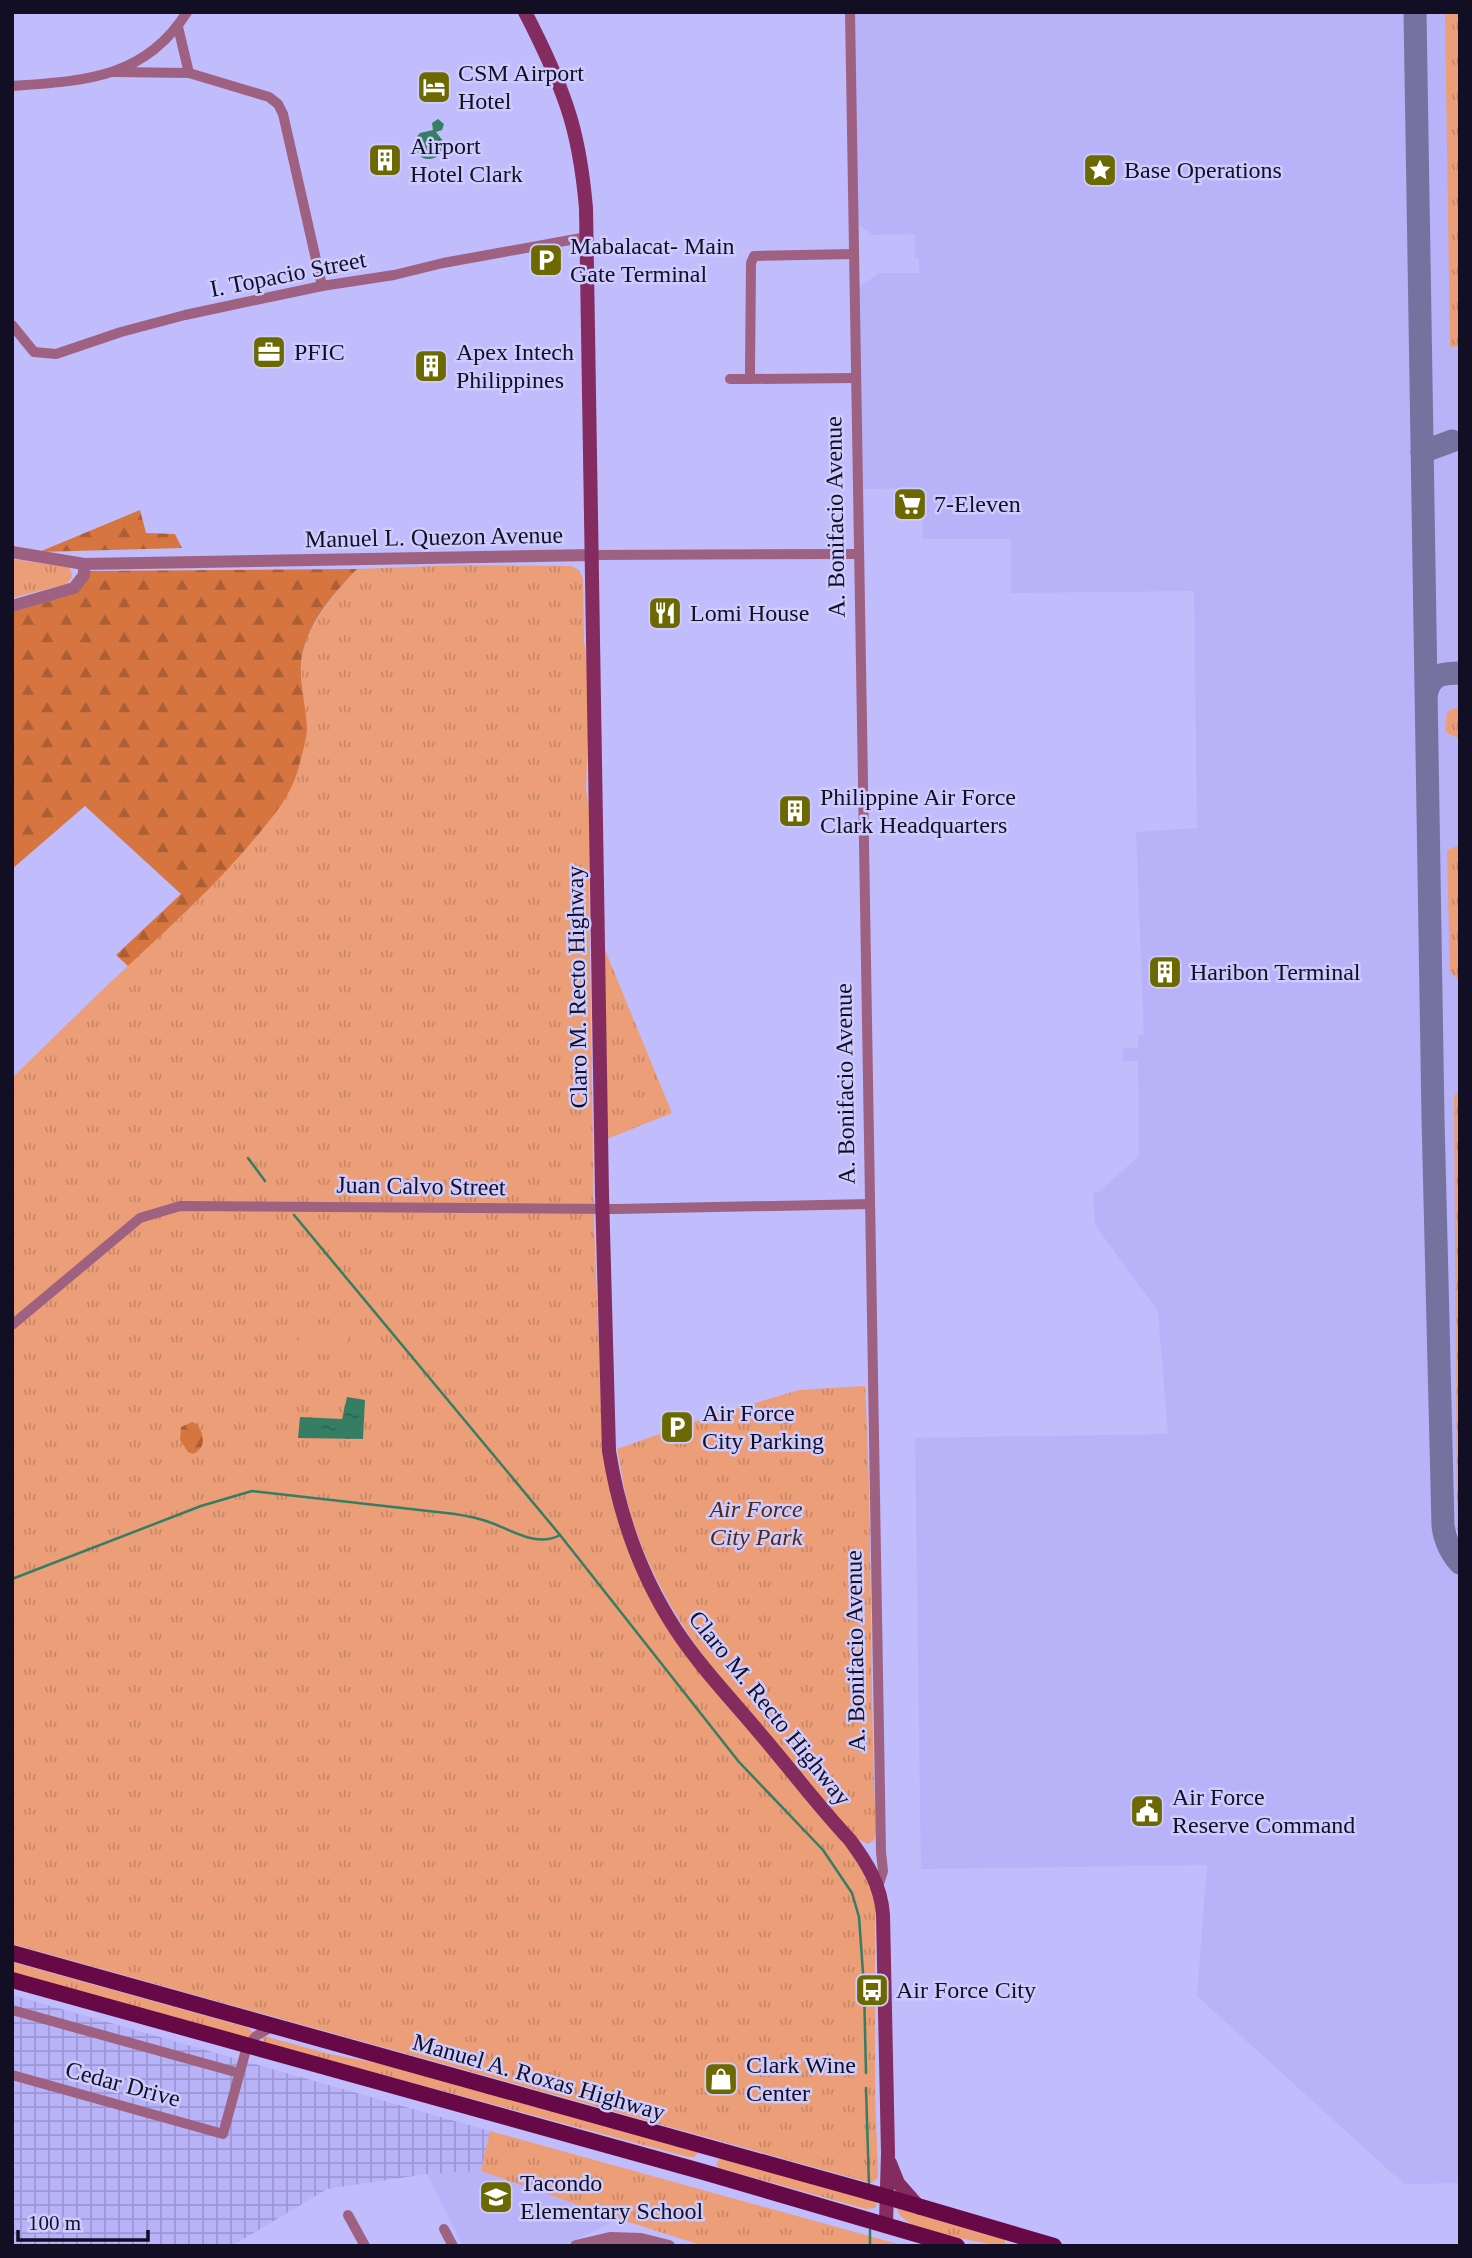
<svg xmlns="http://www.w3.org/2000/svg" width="1472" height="2258" font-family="'Times New Roman',serif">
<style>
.built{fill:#b8b2f8}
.industrial{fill:url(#industrial-grid)}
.grass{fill:url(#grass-tufts)}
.forest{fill:url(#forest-firs)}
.pitch{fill:#eb9e77}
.water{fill:url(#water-ripples)}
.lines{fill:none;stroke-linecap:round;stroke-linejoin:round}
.stream{stroke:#357e64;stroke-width:2.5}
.taxiway{stroke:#7672a0;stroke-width:23}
.minor{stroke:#9e6181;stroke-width:10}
.tertiary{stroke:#9e6181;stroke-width:12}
.secondary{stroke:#842b60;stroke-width:14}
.primary{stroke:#660946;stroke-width:16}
.labels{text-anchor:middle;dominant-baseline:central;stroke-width:5;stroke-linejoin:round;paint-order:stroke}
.poi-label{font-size:24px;fill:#120f25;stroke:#cecbfe;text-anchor:start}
.street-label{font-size:24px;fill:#120f25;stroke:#cecbfe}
.park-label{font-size:24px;font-style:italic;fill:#512913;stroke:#cecbfe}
</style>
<defs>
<pattern id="industrial-grid" width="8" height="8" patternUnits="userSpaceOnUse" patternTransform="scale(1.75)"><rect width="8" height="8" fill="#b8b2f8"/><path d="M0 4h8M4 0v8" fill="none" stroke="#9d98d4"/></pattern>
<pattern id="grass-tufts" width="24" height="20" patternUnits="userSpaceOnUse" patternTransform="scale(1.75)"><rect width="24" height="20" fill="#eb9e77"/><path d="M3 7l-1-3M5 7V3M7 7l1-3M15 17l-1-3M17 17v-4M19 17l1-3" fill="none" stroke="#c88767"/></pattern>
<pattern id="forest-firs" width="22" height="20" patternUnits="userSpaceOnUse" patternTransform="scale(1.75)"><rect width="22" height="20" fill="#d67540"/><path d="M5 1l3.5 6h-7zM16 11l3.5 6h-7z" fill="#ac5e35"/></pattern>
<pattern id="water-ripples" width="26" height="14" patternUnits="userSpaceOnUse" patternTransform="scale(1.75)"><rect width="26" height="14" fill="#357e64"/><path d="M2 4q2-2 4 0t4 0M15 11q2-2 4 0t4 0" fill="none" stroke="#2b6652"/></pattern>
</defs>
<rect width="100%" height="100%" fill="#c1bcfb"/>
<!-- built -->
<g class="built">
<polygon points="854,12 1460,12 1460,2183 1404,2184 1197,1996 1207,1865 921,1869 915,1438 1168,1434 1158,1311 1095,1225 1093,1192 1099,1192 1139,1156 1138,1061 1123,1061 1123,1048 1138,1048 1138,1035 1144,1035 1136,832 1197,828 1194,591 1011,593 1011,539 923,539 922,488 863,489 858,288 879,273 919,273 919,258 915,258 915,234 873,235 858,224"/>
<polygon points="481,2171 619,2219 562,2246 463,2246 427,2174"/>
</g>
<!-- industrial -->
<polygon class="industrial" points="12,1995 490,2131 481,2171 427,2174 327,2189 232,2246 12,2246"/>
<!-- grass -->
<g class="grass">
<polygon points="1445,12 1460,12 1460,346 1450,347"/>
<polygon points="12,559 67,567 71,570 72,577 67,584 12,598"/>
<polygon points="463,565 571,566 579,570 583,579 584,641 588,666 589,702 586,790 591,815 589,888 594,1223 603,1447 642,1579 840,1835 866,1876 875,1900 875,2094 878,2172 878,2178 871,2183 12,1944 12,1078 98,994 196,902 307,730 302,688 301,665 303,650 308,634 323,610 339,588 357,569"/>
<polygon points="1460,706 1460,739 1445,732 1447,712"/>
<polygon points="1460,845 1460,983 1450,971 1447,850"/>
<polygon points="605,950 672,1113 607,1139"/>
<polygon points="1460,1089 1460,1535 1457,1529 1454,1096"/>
<path d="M865,1386C873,1534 869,1683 876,1831L874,1840L868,1844L857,1839C775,1745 672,1643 633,1522C625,1499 622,1473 617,1449L702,1419L799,1390Z"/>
<polygon points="12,1962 246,2027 250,2029 254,2034 248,2038 12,1973"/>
<polygon points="264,2036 329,2054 382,2064 697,2152 697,2154 694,2157 688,2157 265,2043 262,2038"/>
<polygon points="490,2131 905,2246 704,2246 619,2219 481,2171"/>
<polygon points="720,2158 860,2197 875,2202 877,2205 875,2208 866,2209 719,2168 716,2164"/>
<path d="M897,2208L1005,2239V2243L1004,2246H998C975,2239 901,2234 897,2208Z"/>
</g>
<!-- forest -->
<g class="forest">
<polygon points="140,510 146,533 175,534 182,548 39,552"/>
<path d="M357,569C332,595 304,627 301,664C300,686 306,707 307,728C307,740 301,757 298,770C290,797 274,815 256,837C217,884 172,925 128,966L116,955L181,894L85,806L12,869V612L71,595L90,571H94Z"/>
<path d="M192,1422L197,1424C204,1435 207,1447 193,1454L188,1452L180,1440L181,1427Z"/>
</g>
<!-- pitch -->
<polygon class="pitch" points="299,1324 347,1325 346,1355 298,1354"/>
<!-- water -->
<g class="water">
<path d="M438,119L444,124L442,130L436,132L443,141C443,174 398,156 420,133L433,130L432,123Z"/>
<polygon points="347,1397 365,1400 363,1439 298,1438 300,1417 342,1419"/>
</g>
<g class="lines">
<!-- stream -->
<g class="stream">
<polyline points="248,1158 265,1181"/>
<polyline points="294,1215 560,1535"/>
<path d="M12,1579L201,1506L252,1491L455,1514C467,1516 478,1518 489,1522C512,1530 537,1548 560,1535L739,1762L823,1850L852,1893L859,1917L864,1987L866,2073"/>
<polyline points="866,2088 869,2185"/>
<polyline points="870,2230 870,2246"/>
</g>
<!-- taxiway -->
<g class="taxiway">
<path d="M1415,12L1433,1118L1443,1526C1445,1540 1451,1553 1460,1563"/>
<polyline points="1422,452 1452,441"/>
<path d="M1427,692C1431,674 1444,673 1460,673"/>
</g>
<!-- minor -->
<g class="minor">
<polyline points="850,12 881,1852 883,1871 878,1887"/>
<polyline points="178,27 189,73"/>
<polyline points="114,72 189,73 269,97 278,104 283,114 322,286"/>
<path d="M12,86C84,81 145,79 187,12"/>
<polyline points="854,254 754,256 751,263 750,368 750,379 856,378"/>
<polyline points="12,325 34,352 56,354 121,332 185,315 322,286 394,275 443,263 587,237"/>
<polyline points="730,379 750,379"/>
<polyline points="592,555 858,554"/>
<polyline points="12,1325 140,1218 180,1206 617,1209 870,1204"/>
<polyline points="12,2010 239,2073"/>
<polyline points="12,2075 223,2134 247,2046 256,2036 273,2026"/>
<polyline points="348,2215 365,2246"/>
<polyline points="444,2229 453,2246"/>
</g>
<!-- tertiary -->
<g class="tertiary">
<polyline points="12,552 84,564 592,555"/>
<polyline points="12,606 74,588 84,575 84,564"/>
<polyline points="576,2246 610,2238 641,2239 669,2246"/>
</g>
<!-- secondary -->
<g class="secondary">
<path d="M525,12C541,43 556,74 567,107C578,139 583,174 586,208L602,1194L609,1451C619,1514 640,1575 676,1630C701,1668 734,1702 763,1737C792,1771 819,1807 850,1840C867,1863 881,1885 883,1915L888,2153L886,2224"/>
<polyline points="890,2163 898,2183 920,2208"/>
</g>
<!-- primary -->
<g class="primary">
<polyline points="12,1953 887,2197 1054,2246"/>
<polyline points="12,1980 700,2171 957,2246"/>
</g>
</g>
<!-- icons -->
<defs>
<g id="hotel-square" transform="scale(1.75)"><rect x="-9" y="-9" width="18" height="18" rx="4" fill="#6c6902" stroke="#cecbfe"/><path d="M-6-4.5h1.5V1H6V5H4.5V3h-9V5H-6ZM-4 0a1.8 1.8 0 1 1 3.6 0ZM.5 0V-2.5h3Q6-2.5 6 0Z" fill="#fff"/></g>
<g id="building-square" transform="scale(1.75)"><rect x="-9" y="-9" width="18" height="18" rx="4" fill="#6c6902" stroke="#cecbfe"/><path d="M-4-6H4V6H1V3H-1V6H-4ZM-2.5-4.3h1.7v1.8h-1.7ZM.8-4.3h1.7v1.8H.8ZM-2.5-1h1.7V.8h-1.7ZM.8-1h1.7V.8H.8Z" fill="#fff"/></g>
<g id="sight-square" transform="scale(1.75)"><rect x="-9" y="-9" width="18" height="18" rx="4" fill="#6c6902" stroke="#cecbfe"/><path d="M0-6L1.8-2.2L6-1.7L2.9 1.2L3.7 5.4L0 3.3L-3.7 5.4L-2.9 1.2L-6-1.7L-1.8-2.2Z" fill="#fff"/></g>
<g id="parking-square" transform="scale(1.75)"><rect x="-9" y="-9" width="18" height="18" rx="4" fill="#6c6902" stroke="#cecbfe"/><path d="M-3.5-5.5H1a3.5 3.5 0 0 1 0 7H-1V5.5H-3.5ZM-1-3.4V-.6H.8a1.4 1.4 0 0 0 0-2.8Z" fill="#fff"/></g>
<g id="office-square" transform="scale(1.75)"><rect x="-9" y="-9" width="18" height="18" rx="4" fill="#6c6902" stroke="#cecbfe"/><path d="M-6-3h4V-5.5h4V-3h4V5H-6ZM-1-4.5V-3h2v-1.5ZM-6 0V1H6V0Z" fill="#fff"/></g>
<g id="supermarket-square" transform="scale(1.75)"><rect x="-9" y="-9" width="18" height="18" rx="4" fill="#6c6902" stroke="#cecbfe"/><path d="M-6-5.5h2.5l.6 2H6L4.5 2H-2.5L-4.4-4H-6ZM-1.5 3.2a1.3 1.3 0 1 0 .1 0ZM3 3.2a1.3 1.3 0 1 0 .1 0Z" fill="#fff"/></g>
<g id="restaurant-square" transform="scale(1.75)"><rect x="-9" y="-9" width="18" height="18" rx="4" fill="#6c6902" stroke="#cecbfe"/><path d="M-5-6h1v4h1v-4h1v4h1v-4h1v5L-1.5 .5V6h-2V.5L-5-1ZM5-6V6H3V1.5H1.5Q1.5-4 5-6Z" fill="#fff"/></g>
<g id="civic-square" transform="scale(1.75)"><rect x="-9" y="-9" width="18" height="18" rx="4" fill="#6c6902" stroke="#cecbfe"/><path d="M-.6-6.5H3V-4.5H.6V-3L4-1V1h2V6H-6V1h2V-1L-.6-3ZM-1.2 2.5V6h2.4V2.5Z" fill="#fff"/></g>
<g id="bus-square" transform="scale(1.75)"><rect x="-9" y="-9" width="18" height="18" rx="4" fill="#6c6902" stroke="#cecbfe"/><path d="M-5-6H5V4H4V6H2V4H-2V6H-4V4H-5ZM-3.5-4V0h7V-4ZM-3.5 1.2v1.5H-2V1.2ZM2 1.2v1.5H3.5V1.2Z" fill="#fff"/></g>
<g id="shop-square" transform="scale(1.75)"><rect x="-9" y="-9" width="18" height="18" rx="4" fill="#6c6902" stroke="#cecbfe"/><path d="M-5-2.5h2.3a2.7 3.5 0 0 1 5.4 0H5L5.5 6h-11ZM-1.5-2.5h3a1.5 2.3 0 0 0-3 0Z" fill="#fff"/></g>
<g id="school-square" transform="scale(1.75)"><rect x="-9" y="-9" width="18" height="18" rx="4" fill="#6c6902" stroke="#cecbfe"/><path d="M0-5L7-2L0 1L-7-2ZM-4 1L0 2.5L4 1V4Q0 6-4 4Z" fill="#fff"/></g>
</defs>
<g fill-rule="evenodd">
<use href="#hotel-square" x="434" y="87"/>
<use href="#building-square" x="385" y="160"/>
<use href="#sight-square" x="1100" y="170"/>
<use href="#parking-square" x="546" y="260"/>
<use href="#office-square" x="269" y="352"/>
<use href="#building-square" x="431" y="366"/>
<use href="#supermarket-square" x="910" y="504"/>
<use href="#restaurant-square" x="665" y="613"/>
<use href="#building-square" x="795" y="811"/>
<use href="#building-square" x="1165" y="972"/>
<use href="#parking-square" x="677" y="1427"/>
<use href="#civic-square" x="1147" y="1811"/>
<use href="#bus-square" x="872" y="1990"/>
<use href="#shop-square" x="721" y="2079"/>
<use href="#school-square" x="496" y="2197"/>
</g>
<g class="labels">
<!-- poi labels -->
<g class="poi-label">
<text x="458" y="73">CSM Airport<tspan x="458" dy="28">Hotel</tspan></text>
<text x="410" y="146">Airport<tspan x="410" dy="28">Hotel Clark</tspan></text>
<text x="1124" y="170">Base Operations</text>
<text x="570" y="246">Mabalacat- Main<tspan x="570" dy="28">Gate Terminal</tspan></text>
<text x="294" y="352">PFIC</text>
<text x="456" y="352">Apex Intech<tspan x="456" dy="28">Philippines</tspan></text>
<text x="934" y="504">7-Eleven</text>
<text x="690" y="613">Lomi House</text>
<text x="820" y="797">Philippine Air Force<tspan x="820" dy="28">Clark Headquarters</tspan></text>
<text x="1190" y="972">Haribon Terminal</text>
<text x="702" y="1413">Air Force<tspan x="702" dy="28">City Parking</tspan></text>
<text x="1172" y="1797">Air Force<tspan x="1172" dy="28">Reserve Command</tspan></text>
<text x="896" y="1990">Air Force City</text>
<text x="746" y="2065">Clark Wine<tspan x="746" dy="28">Center</tspan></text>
<text x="520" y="2183">Tacondo<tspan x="520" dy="28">Elementary School</tspan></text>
</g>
<!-- street labels -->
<g class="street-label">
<text transform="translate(288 274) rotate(-11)">I. Topacio Street</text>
<text transform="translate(835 517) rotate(-91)">A. Bonifacio Avenue</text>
<text transform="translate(434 537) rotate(-1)">Manuel L. Quezon Avenue</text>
<text transform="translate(577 987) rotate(-91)">Claro M. Recto Highway</text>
<text transform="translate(845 1084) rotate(-91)">A. Bonifacio Avenue</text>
<text transform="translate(421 1186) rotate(1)">Juan Calvo Street</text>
<text transform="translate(855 1651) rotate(-91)">A. Bonifacio Avenue</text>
<text transform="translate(770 1708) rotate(51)">Claro M. Recto Highway</text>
<text transform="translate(539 2077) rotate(16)">Manuel A. Roxas Highway</text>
<text transform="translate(123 2084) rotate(15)">Cedar Drive</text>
</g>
<!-- park labels -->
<g class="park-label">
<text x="756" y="1509">Air Force<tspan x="756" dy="28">City Park</tspan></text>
</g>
</g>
<!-- border -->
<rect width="1472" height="2258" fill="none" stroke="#120f25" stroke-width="28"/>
<!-- scale -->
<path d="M18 2230v10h130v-10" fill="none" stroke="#120f25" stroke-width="3.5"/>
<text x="28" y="2230" font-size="21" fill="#120f25" stroke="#cecbfe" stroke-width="5" paint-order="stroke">100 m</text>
</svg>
